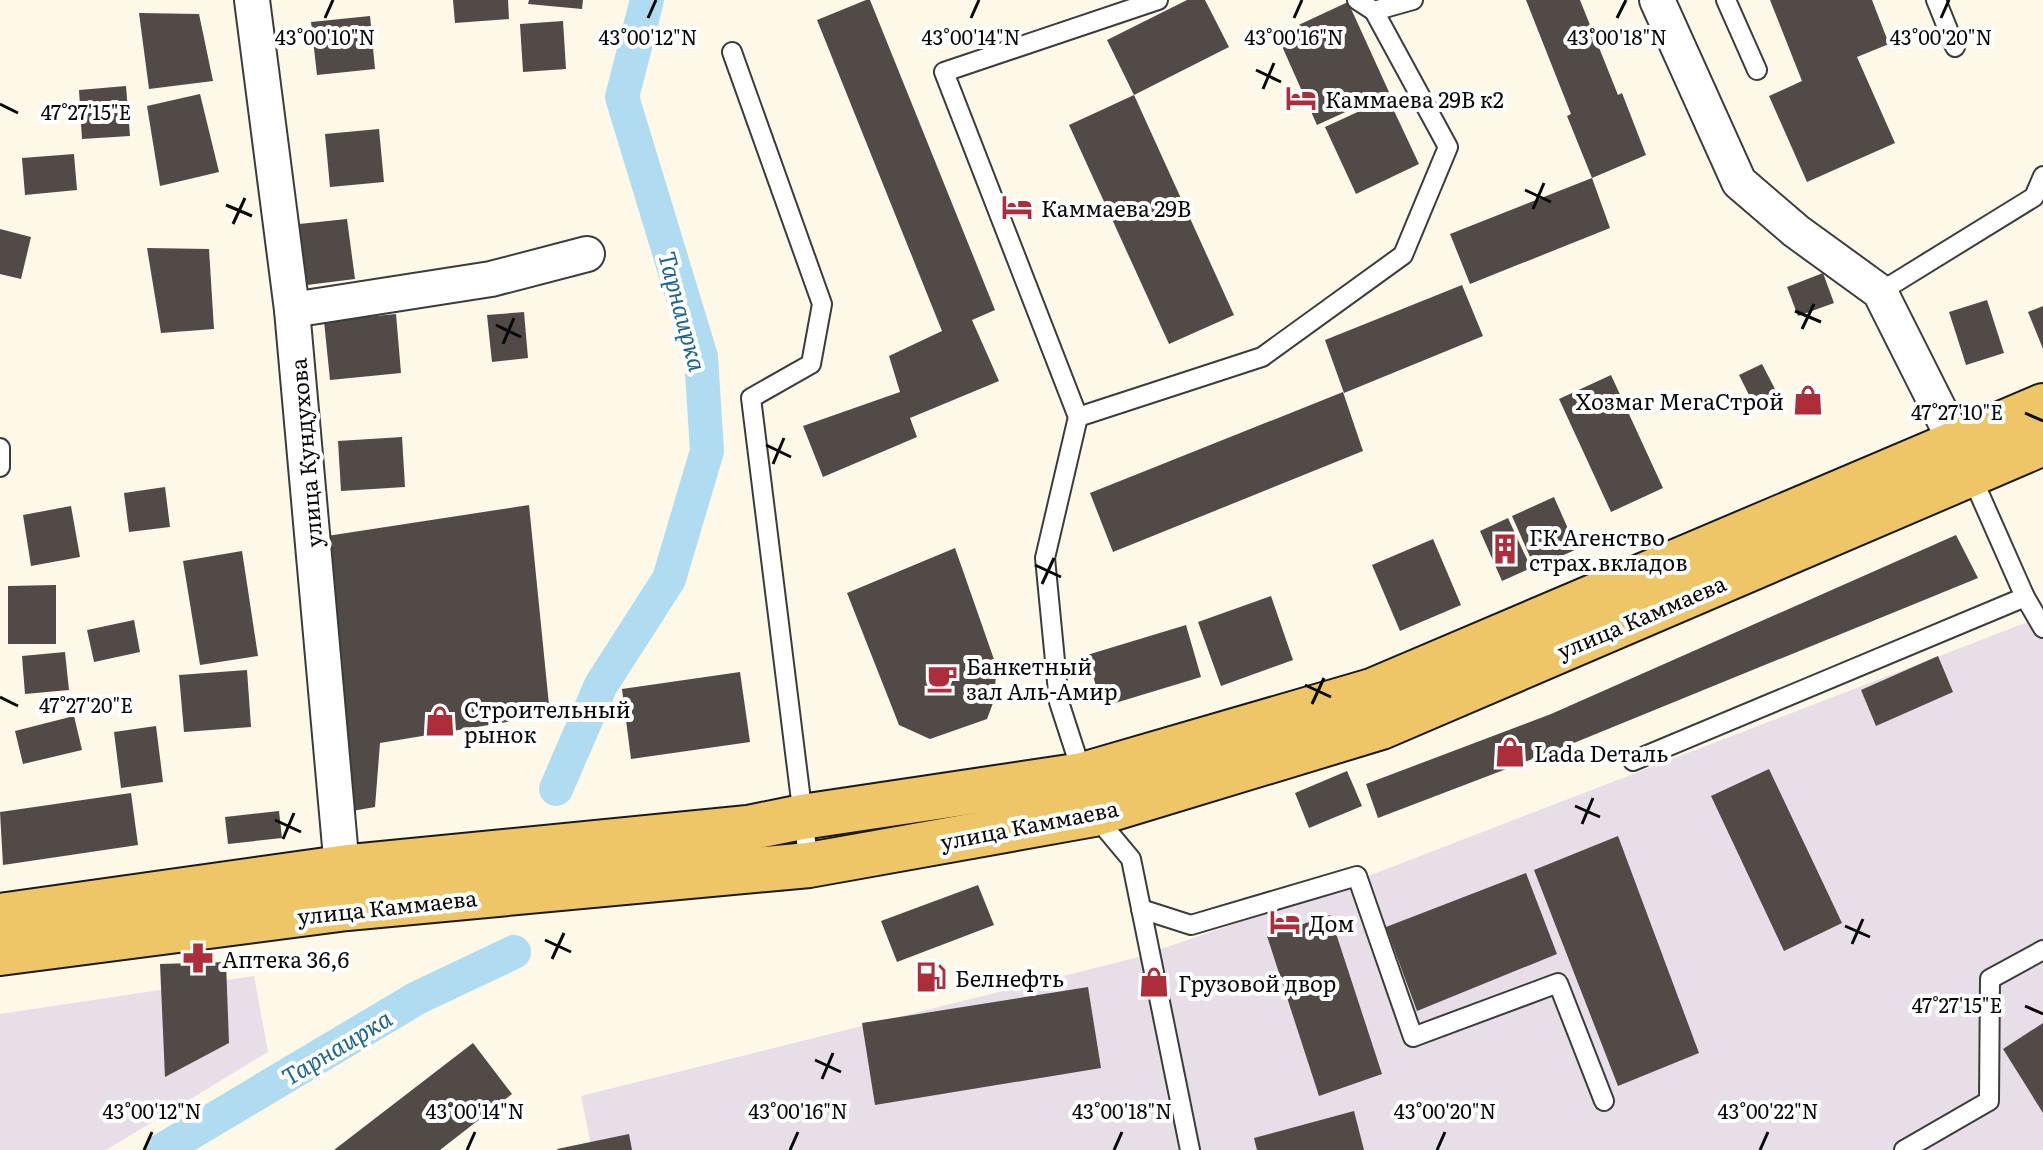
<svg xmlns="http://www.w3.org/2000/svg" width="2043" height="1150" font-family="Literata,serif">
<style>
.industrial{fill:#e7dee8}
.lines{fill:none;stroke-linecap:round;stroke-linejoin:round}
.canal{stroke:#b0dcf1;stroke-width:34}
.building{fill:#514a47}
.service-casing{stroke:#3c3c3c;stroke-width:22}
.minor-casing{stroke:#3c3c3c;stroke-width:38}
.primary-casing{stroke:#1a1a1a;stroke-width:48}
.service{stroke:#fff;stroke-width:18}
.minor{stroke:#fff;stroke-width:34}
.primary{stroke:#eec667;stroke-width:44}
.ticks{fill:none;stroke:#090909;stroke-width:3}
.labels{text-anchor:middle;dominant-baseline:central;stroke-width:8;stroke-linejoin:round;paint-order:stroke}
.poi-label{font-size:22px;fill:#090909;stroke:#fff;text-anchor:start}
.street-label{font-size:22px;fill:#090909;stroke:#fff}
.water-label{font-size:24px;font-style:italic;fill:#1e6590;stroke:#fff}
.ticks-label{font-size:20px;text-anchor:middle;fill:#090909;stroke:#fff;stroke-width:8;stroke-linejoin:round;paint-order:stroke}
</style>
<rect width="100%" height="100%" fill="#fdf8e8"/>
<!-- industrial -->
<g class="industrial">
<polygon points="2043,616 2043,1150 592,1150 581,1096 1135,958 1327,892"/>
<polygon points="254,976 268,1052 106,1150 0,1150 0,1014"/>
</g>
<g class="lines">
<!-- canal -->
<g class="canal">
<polyline points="556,789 601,685 669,579 707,451 701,357 622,97 647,0"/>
<polyline points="162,1150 417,998 514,952"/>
</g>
</g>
<!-- building -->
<g class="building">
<polygon points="453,0 508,0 509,19 455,23"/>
<polygon points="529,0 583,0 582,9 528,4"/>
<polygon points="866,0 870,0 995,310 972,320 999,381 910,418 917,437 823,477 803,426 900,392 889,356 942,331 817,20"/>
<polygon points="1187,0 1205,0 1229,47 1134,95 1107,40"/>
<polygon points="1526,0 1580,0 1618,95 1622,93 1646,155 1592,178 1610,228 1470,284 1450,234 1592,178 1567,116 1571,114"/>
<polygon points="1770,0 1872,0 1889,44 1857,57 1895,143 1807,182 1769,96 1802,81"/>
<polygon points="1348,2 1389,92 1317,125 1277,35"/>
<polygon points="139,13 199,14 213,81 149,89"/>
<polygon points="370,16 375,69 317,75 311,22"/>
<polygon points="563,21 566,69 523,72 520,24"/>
<polygon points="126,86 130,136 82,139 79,90"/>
<polygon points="200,94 219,172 160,186 147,106"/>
<polygon points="1134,95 1234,315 1169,344 1069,125"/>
<polygon points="1388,98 1419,164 1356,194 1325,127"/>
<polygon points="379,129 384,182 330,187 325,134"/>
<polygon points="74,154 77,190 25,195 22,158"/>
<polygon points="347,219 355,279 307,285 299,224"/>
<polygon points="0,229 31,237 21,279 0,274"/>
<polygon points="147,248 209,249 214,329 161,333"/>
<polygon points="1823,273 1834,303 1798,316 1787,287"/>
<polygon points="1462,285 1483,336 1344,393 1325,340"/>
<polygon points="1987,300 2004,353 1966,365 1949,312"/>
<polygon points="2043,306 2043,349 2028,312"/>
<polygon points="524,312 528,358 492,362 487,315"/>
<polygon points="396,314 401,373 330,380 324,321"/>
<polygon points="1762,364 1776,391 1753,403 1739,375"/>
<polygon points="1611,375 1663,488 1611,512 1559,399"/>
<polygon points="1343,392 1363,451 1113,552 1090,493"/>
<polygon points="402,437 405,487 341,491 338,441"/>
<polygon points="165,487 170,527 129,532 124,493"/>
<polygon points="1554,497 1577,549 1535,568 1512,516"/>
<polygon points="529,505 550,715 380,743 375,807 352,811 327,536"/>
<polygon points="71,506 80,557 31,566 23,515"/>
<polygon points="1508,518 1531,568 1502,581 1480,531"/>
<polygon points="1956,535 1978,578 1564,747 1378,818 1366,784 1551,714"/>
<polygon points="1433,539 1461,605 1400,631 1372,565"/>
<polygon points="955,548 997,668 993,703 987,719 930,739 899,725 847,593"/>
<polygon points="242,551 258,656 200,665 183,561"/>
<polygon points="56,585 56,644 8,644 8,586"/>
<polygon points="1271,596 1293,660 1221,686 1198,622"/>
<polygon points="134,620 140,652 94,662 87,630"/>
<polygon points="1186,625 1201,677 1102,707 1087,655"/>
<polygon points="65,652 69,690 25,694 22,656"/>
<polygon points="1938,656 1953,692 1876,726 1861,690"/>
<polygon points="247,670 251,727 184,732 179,675"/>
<polygon points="740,672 750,742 631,759 622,689"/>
<polygon points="74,716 82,750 23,764 15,731"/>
<polygon points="156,726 163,782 121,788 114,732"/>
<polygon points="1769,769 1842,923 1784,951 1711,796"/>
<polygon points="1347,771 1362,806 1309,828 1295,793"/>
<polygon points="131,793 138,845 3,865 0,812"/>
<polygon points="279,811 282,838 228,844 225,817"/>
<polygon points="1618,836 1699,1053 1618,1086 1534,870"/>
<polygon points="1526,873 1557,954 1417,1011 1386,927"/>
<polygon points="978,885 994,925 897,962 881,921"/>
<polygon points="1330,915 1382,1074 1319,1096 1267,936"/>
<polygon points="226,962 229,1043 165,1077 160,964"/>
<polygon points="1088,987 1101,1068 875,1105 862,1023"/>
<polygon points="2043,1023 2043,1113 2003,1049"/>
<polygon points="473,1043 512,1094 440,1150 334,1150"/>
<polygon points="1354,1111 1364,1150 1257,1150 1254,1138"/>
<polygon points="629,1134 632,1150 558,1150 557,1149"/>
</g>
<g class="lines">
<!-- service casing -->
<g class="service-casing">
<g id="service">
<polyline points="1357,0 1374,11 1413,0"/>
<polyline points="1726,0 1757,70"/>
<polyline points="1936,0 1955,47"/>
<polyline points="732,52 822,304 811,364 751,398 809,865"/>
<polyline points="1880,292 2034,197 2043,176"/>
<polyline points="1078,417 944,72 1158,0"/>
<polyline points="0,448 0,467"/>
<polyline points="1971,475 2025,597 2043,628"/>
<polyline points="1633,761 2025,597"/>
<polyline points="1083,776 1059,702 1045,558 1078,417 1262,357 1403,255 1448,147 1374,11"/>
<polyline points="1095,816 1131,859 1190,1150"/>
<polyline points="1141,909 1191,925 1357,876 1413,1037 1558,983 1604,1101"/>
<polyline points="1904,1150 1989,1101 1990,979 2043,950"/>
</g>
</g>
<!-- minor casing -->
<g class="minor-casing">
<g id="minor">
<polyline points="252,0 292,310 344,891"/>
<polyline points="1657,0 1739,182 1796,231 1880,292 1966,463"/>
<polyline points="292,310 491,279 587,254"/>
</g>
</g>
<!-- primary casing -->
<g class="primary-casing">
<g id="primary">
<polyline points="0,916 341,868 748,828 802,817 1083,775 1372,691 2043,406"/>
<polyline points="0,953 347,908 809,865 1094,814 1381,727 2043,443"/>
</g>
</g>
<!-- service -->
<use href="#service" class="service"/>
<!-- minor -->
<use href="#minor" class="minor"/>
<!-- primary -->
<use href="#primary" class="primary"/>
</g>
<!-- ticks -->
<path class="ticks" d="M325,18L333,0M648,18L656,0M971,18L979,0M1294,18L1302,0M1617,18L1626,0M1941,18L1949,0M1256,70L1281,82M1263,89L1274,63M0,104L18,113M1525,190L1551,202M226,205L252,216M1533,209L1544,183M233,224L245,198M1795,311L1821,322M496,325L521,337M1802,329L1814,304M503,344L514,318M2025,413L2043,421M766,445L791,457M773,464L784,438M1035,565L1061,577M1042,584L1054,558M1305,685L1331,697M0,697L18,706M1312,704L1324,678M1575,806L1600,817M275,820L301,832M1582,824L1593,798M283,839L294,813M1845,926L1870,937M545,940L571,952M1852,944L1863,919M552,959L564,933M2025,1006L2043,1014M815,1060L841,1072M822,1079L833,1053M144,1150L152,1132M467,1150L475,1132M790,1150L798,1132M1114,1150L1122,1132M1437,1150L1445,1132M1760,1150L1768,1132"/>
<!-- icons -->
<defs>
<g id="hotel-bare" transform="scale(2.4)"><path d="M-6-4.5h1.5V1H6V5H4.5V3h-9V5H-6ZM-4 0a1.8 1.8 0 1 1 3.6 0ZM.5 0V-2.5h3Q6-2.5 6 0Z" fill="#ae2d3b" stroke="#fff" stroke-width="2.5" paint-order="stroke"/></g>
<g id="shop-bare" transform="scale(2.4)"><path d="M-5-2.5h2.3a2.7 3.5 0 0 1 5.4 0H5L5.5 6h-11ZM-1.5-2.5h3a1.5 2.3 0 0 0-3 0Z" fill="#ae2d3b" stroke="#fff" stroke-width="2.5" paint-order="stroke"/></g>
<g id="building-bare" transform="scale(2.4)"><path d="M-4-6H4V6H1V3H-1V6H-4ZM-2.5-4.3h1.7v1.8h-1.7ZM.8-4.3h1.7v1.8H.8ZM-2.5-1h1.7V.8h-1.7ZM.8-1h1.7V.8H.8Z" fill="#ae2d3b" stroke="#fff" stroke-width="2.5" paint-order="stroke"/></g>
<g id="cafe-bare" transform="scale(2.4)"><path d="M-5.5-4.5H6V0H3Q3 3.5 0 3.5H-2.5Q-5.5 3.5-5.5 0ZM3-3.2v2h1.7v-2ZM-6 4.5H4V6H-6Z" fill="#ae2d3b" stroke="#fff" stroke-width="2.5" paint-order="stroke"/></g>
<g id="pharmacy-bare" transform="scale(2.4)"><path d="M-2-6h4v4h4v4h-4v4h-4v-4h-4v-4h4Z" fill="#ae2d3b" stroke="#fff" stroke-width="2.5" paint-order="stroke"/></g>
<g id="fuel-bare" transform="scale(2.4)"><path d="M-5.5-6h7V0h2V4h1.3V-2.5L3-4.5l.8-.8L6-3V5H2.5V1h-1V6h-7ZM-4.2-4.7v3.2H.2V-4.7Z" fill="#ae2d3b" stroke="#fff" stroke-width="2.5" paint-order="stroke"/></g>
</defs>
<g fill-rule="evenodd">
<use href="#hotel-bare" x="1301" y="98"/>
<use href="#hotel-bare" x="1017" y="207"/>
<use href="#shop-bare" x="1808" y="400"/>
<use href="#building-bare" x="1505" y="549"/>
<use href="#cafe-bare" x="942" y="678"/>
<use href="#shop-bare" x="440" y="721"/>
<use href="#shop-bare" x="1510" y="752"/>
<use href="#hotel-bare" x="1285" y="922"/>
<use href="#pharmacy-bare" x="198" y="958"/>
<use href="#fuel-bare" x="931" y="977"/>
<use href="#shop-bare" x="1154" y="982"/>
</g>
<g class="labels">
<!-- poi labels -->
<g class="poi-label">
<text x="1325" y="98">Каммаева 29В к2</text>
<text x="1041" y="207">Каммаева 29В</text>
<text x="1784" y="400" text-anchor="end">Хозмаг МегаСтрой</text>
<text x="1529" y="536">ГК Агенство<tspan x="1529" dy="25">страх.вкладов</tspan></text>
<text x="966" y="665">Банкетный<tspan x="966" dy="25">зал Аль-Амир</tspan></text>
<text x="464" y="708">Строительный<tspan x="464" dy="25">рынок</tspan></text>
<text x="1534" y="752">Lada Dеталь</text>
<text x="1309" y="922">Дом</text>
<text x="222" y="958">Аптека 36,6</text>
<text x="955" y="977">Белнефть</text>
<text x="1178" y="982">Грузовой двор</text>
</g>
<!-- street labels -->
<g class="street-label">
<text transform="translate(305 453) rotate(-95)">улица Кундухова</text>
<text transform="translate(1641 616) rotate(-23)">улица Каммаева</text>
<text transform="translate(1029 824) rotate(-11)">улица Каммаева</text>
<text transform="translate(387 906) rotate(-6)">улица Каммаева</text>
</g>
<!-- water labels -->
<g class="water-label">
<text transform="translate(684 311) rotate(75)">Тарнаирка</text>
<text transform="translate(336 1046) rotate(-31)">Тарнаирка</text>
</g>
</g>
<g class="ticks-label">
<text x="325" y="45">43°00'10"N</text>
<text x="648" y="45">43°00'12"N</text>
<text x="971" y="45">43°00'14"N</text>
<text x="1294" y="45">43°00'16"N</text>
<text x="1617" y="45">43°00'18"N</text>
<text x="1941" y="45">43°00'20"N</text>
<text x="86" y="120">47°27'15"E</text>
<text x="1957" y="420">47°27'10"E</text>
<text x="86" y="713">47°27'20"E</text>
<text x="1957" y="1013">47°27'15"E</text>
<text x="152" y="1119">43°00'12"N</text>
<text x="475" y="1119">43°00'14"N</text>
<text x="798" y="1119">43°00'16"N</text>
<text x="1122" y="1119">43°00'18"N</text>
<text x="1445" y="1119">43°00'20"N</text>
<text x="1768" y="1119">43°00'22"N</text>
</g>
</svg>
